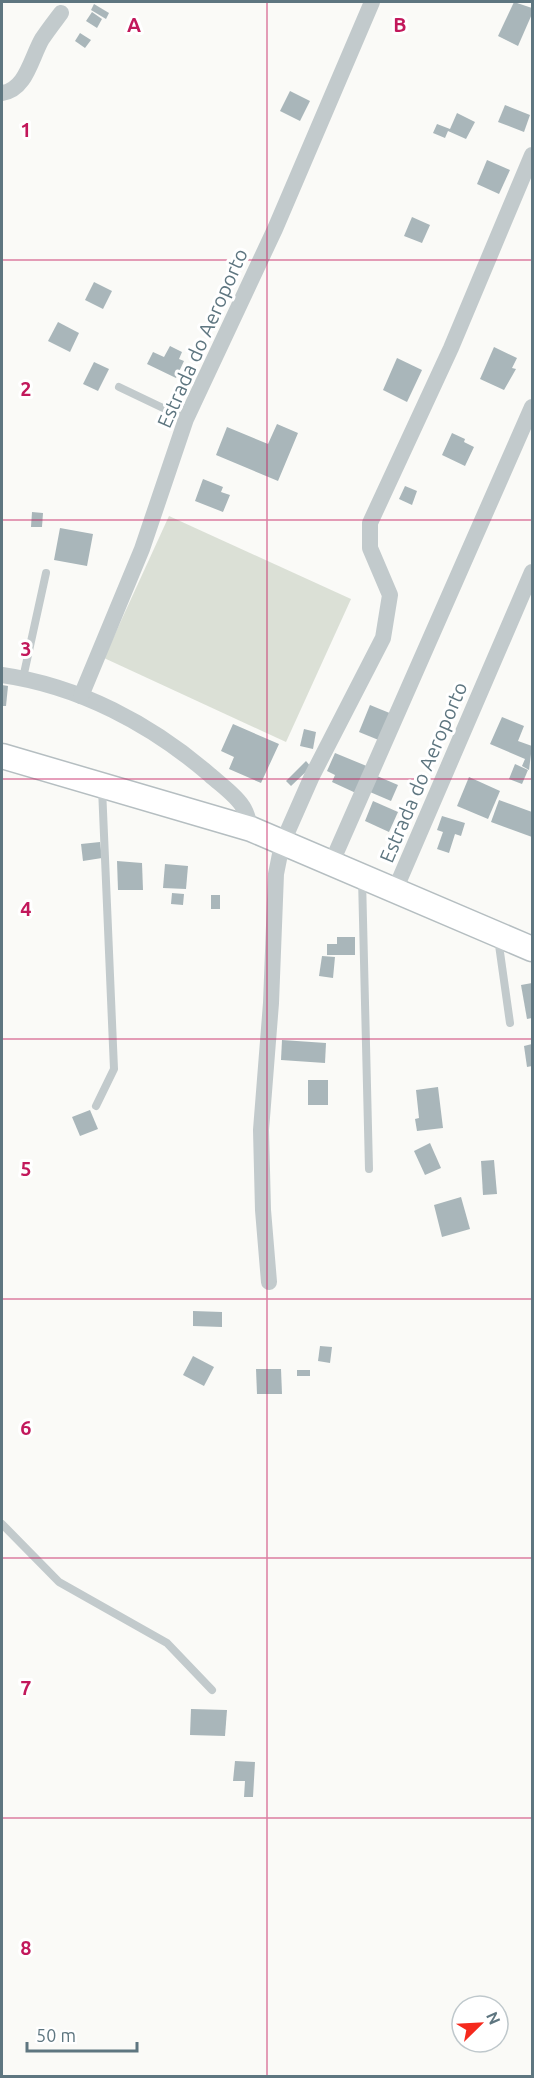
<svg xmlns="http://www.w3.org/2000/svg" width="534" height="2078" font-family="Ubuntu,sans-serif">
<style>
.green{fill:#dbe0d6}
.building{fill:#a9b6ba}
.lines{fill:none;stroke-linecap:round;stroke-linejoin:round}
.secondary-casing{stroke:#b5bec1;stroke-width:27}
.service{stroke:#c2cacc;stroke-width:8}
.minor{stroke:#c2cacc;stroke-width:16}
.secondary{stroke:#fff;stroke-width:24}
.grid{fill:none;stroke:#c2185b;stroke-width:1.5;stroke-opacity:0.55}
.labels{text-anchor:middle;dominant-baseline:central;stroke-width:6;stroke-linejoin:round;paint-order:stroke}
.street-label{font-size:20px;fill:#5e7680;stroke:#fff}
.grid-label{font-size:20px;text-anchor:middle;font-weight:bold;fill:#c2185b;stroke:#fff;stroke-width:6;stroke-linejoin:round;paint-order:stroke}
</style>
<rect width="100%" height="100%" fill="#fafaf7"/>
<!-- green -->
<polygon class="green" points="169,516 351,599 286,742 104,658"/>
<!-- building -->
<g class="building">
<polygon points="514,2 532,8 532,14 518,46 498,36"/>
<polygon points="94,4 109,13 106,19 91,10"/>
<polygon points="92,12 102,19 97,28 86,21"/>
<polygon points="80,33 91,40 85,48 75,41"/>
<polygon points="290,91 310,101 300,121 280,111"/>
<polygon points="505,105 530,115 524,132 498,122"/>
<polygon points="457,113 475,122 466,139 448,131 445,138 433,133 437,124 450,129"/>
<polygon points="487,160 510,170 499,194 477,184"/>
<polygon points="412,217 430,225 422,243 404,236"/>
<polygon points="94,282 112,291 103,309 85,300"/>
<polygon points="58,322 79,333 70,352 48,341"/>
<polygon points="170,346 182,352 179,359 184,361 176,378 147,364 153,352 164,357"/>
<polygon points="494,347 517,358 512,368 516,369 504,390 480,379"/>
<polygon points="397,358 422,370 407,402 383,390"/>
<polygon points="94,362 109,369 98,391 83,384"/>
<polygon points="277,424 298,433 278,481 216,455 227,427 268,444"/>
<polygon points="452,433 465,439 464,442 474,447 465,466 442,455"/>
<polygon points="203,479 223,487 221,492 230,495 223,512 195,501"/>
<polygon points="405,486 417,491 412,505 399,499"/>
<polygon points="32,512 43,513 42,527 31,527"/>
<polygon points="60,528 93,534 87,566 54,560"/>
<polygon points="2,685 8,686 6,706 2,706"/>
<polygon points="370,705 392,714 381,741 359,732"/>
<polygon points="502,717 524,726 518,741 532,746 529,770 522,766 525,759 490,744"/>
<polygon points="233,724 279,744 261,783 229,769 234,757 221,751"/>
<polygon points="304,729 316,732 313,749 300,746"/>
<polygon points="335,753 369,767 358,794 332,782 335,775 327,771"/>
<polygon points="306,761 311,767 291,786 286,781"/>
<polygon points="515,764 528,770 522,784 509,779"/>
<polygon points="377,776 398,785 391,801 370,792"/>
<polygon points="469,777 500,791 488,819 457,806"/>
<polygon points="499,800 532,812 532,837 491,822"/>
<polygon points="373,801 398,812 389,832 365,821"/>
<polygon points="442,816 465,823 461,836 455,834 449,853 437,849 443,832 437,830"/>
<polygon points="100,842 102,858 83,861 81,844"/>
<polygon points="117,861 142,863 143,890 118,890"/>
<polygon points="165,864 188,866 186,889 163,888"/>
<polygon points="172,893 184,894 183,905 171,904"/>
<rect x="211" y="895" width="9" height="14"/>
<polygon points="337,937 355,937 355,955 327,955 327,944 337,944"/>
<polygon points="322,956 335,957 333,978 319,976"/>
<polygon points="532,983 532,1018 527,1019 521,985"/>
<polygon points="282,1040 326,1043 325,1063 281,1060"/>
<polygon points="532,1044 532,1066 527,1067 524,1046"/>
<rect x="308" y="1080" width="20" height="25"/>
<polygon points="438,1087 443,1128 417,1131 415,1119 419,1118 416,1090"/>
<polygon points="90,1110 98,1129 80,1136 72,1117"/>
<polygon points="430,1143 441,1168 425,1175 414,1151"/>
<polygon points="494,1160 497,1194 483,1195 481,1161"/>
<polygon points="461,1197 470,1229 442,1237 434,1205"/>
<polygon points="193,1311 222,1312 222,1327 193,1326"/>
<polygon points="320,1346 332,1347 330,1363 318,1361"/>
<polygon points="193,1356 214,1367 204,1386 183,1375"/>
<polygon points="256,1369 281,1369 282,1394 257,1394"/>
<rect x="297" y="1370" width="13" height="6"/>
<polygon points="191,1709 227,1710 225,1736 190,1735"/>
<polygon points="235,1761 255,1762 253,1797 244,1797 245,1781 233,1781"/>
</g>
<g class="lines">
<!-- secondary casing -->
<g class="secondary-casing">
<polyline id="secondary" points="2,756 251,829 532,949"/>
</g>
<!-- service -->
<g class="service">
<polyline points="119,387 186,419"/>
<polyline points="23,678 46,573"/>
<polyline points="362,878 369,1169"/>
<polyline points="498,938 510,1023"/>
<polyline points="96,1106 114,1069 102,788"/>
<polyline points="2,1524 59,1582 167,1643 212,1690"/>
</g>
<!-- minor -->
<g class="minor">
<path d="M2,93C26,90 31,58 42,39C48,30 55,21 61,13"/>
<path d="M2,675C79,686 151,724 210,775C221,785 236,795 243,807C247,813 249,822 251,829"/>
<polyline points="81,696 142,549 186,419 275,229 372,2"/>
<polyline points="331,864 532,407"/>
<polyline points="395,890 532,572"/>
<polyline points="269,1282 263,1210 261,1130 271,1003 276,874 282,844 312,776 383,638 390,595 370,548 370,523 451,348 532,155"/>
</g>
<!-- secondary -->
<use href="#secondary" class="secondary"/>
</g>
<!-- grid -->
<path class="grid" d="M267,2V2076M2,260H532M2,520H532M2,779H532M2,1039H532M2,1299H532M2,1558H532M2,1818H532"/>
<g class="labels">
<!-- street labels -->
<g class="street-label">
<text transform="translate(202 338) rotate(-66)">Estrada do Aeroporto</text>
<text transform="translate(423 772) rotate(-67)">Estrada do Aeroporto</text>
</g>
</g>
<g class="grid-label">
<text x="134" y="32">A</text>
<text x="400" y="32">B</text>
<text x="26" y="137">1</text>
<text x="26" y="396">2</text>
<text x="26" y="656">3</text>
<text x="26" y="916">4</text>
<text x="26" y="1176">5</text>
<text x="26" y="1435">6</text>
<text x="26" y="1695">7</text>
<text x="26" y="1955">8</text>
</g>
<!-- border -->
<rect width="534" height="2078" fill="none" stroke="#5e7680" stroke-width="6"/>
<!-- north arrow -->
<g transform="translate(480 2024) rotate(66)"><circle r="28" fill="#ffffff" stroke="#bfc8cc" stroke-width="1.5"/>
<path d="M0-4.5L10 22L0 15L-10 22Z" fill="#f5291d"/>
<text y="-9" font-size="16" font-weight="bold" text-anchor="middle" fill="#5e7680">N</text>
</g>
<!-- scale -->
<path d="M27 2042v9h110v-9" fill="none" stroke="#5e7680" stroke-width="3"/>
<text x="36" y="2042" font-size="18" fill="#5e7680" stroke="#ffffff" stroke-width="4.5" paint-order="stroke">50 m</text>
</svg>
